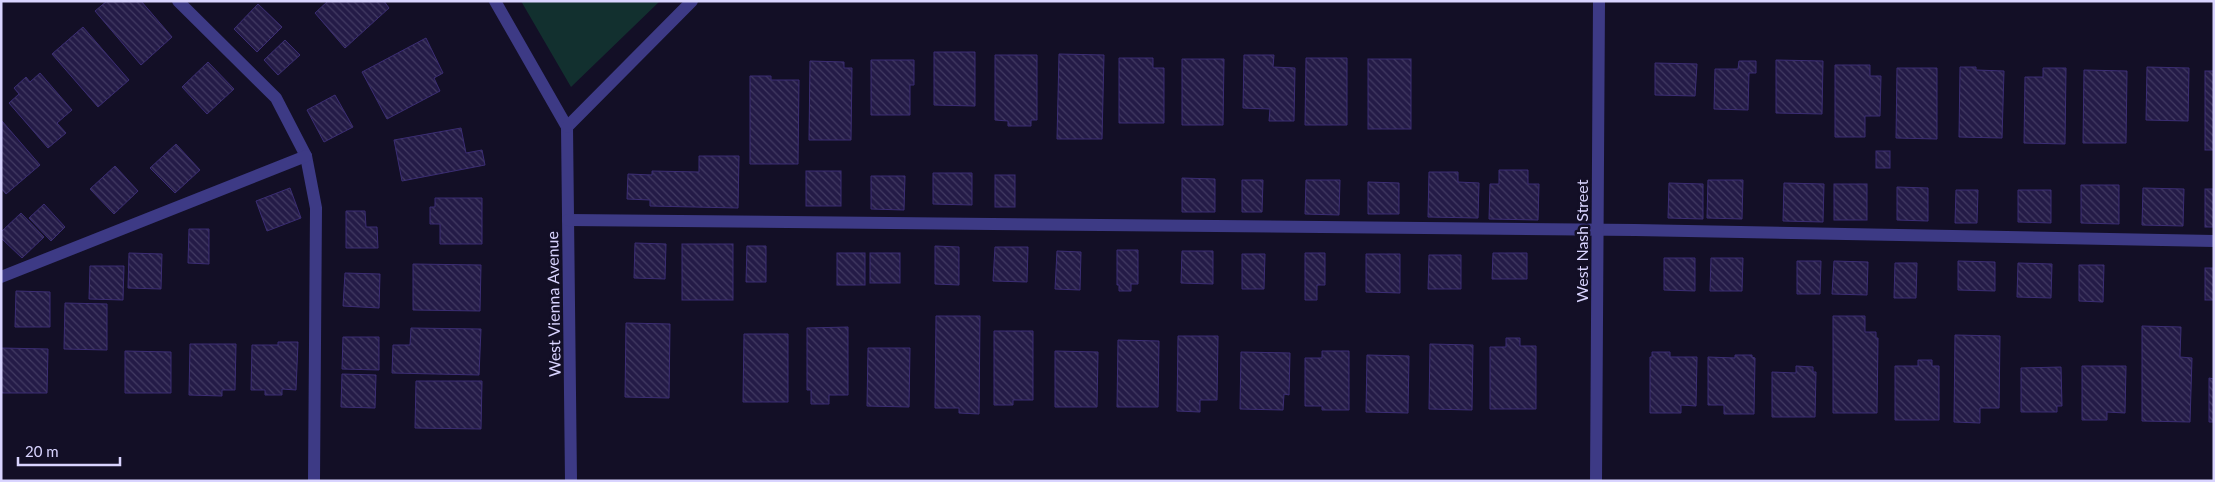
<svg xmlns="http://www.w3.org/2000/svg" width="2215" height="482" font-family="Lato,sans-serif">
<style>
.grass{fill:#12302f}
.building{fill:url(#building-back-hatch);stroke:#3b2d73}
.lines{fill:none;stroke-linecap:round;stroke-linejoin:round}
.minor{stroke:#3d3a85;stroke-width:12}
.labels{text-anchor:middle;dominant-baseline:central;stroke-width:5;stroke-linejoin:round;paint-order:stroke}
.street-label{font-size:16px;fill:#d9d4ff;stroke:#130f26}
</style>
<defs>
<pattern id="building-back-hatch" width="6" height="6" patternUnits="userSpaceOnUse" patternTransform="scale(1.25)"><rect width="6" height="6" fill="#241b47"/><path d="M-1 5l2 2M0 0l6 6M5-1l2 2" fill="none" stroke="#433b63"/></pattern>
</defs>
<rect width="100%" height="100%" fill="#130f26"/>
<!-- grass -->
<polygon class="grass" points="521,1 660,1 571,87"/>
<!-- building -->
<g class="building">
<polygon points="107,1 141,1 172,37 141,65 95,11"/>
<polygon points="328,1 384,1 389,8 345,48 315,13"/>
<polygon points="258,4 282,27 257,52 234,29"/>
<polygon points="83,27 129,80 98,107 52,54"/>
<polygon points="426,38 443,73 434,78 440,91 387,119 362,72"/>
<polygon points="285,40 300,55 278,75 264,60"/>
<polygon points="934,52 975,52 975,106 934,105"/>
<polygon points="1059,54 1104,55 1102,139 1057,139"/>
<polygon points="995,55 1037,55 1037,120 1031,120 1031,126 1008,126 1008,121 995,120"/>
<polygon points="1244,55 1274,55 1273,67 1295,68 1294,121 1269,121 1270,109 1243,108"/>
<polygon points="1119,58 1153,58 1153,68 1164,68 1164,123 1119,123"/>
<polygon points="1306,58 1347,58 1347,125 1305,125"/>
<polygon points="1182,59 1224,59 1223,125 1182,125"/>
<rect x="1368" y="59" width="43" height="70"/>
<polygon points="871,60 914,60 914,85 910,85 910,115 871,115"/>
<polygon points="1776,60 1823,61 1822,114 1776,113"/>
<polygon points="810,61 844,62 844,68 852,68 851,140 809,140"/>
<polygon points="1739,61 1756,61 1756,73 1749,73 1748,110 1714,109 1715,69 1738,69"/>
<polygon points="208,62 234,89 207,114 182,87"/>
<polygon points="1655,63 1697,64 1695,96 1655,95"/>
<polygon points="1835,65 1870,65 1870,76 1881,76 1880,116 1865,116 1865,137 1835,137"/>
<polygon points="1960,67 1976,67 1976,70 2004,71 2002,138 1959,137"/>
<polygon points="2147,67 2189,68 2188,121 2146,120"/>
<polygon points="1897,68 1937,68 1937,139 1896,138"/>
<polygon points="2043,68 2066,68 2065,144 2024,143 2025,77 2043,77"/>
<polygon points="2084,70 2127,71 2126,143 2083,143"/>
<rect x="2205" y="71" width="9" height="79"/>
<polygon points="40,73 72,110 57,123 66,133 48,148 9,103 19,94 14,88 26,77 30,82"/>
<polygon points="750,76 771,76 771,80 799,80 798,164 750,164"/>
<polygon points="335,95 353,127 324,142 307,110"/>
<polygon points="2,121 40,165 6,194 1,188"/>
<polygon points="461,128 466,153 482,150 485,165 402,181 394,140"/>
<polygon points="176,144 200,170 175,193 150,168"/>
<rect x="1876" y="151" width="14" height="17"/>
<polygon points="699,156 739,156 738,208 650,206 650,200 627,199 628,174 652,175 652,171 699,172"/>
<polygon points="115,166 138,191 114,214 90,189"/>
<polygon points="1499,170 1528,170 1528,184 1539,184 1538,220 1489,219 1490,184 1499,184"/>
<rect x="806" y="171" width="35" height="35"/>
<polygon points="1429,172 1458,172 1458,182 1479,183 1478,218 1428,217"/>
<polygon points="933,173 972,173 972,205 933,204"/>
<rect x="995" y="175" width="20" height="32"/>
<polygon points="871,176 905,176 904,210 871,209"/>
<polygon points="1182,178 1215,179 1215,212 1182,212"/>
<polygon points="1242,180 1263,180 1262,212 1242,212"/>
<polygon points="1306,180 1340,180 1339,215 1305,214"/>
<polygon points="1708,180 1743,180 1742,219 1707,218"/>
<polygon points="1368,182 1399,183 1399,214 1368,214"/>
<polygon points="1669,183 1703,184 1703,219 1668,218"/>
<polygon points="1784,183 1824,184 1823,222 1783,221"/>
<rect x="1834" y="184" width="33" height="36"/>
<polygon points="2081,185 2119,185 2119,224 2081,223"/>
<polygon points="1897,187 1928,188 1928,221 1897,220"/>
<polygon points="290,188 301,218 267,231 256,201"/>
<polygon points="2143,188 2184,189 2183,226 2142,225"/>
<rect x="2205" y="189" width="9" height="38"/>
<polygon points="1956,190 1978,190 1977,223 1955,223"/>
<polygon points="2018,190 2051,190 2051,223 2018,222"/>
<polygon points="435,198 482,198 482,244 440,244 440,224 430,224 430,207 435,207"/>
<polygon points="44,204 65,227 51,241 29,218"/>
<polygon points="346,211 365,211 366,227 377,227 378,248 346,248"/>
<polygon points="21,213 44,237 22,258 1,238 1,232"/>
<polygon points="189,229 209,229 209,264 188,263"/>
<polygon points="635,243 666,244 665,279 634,278"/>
<rect x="682" y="244" width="51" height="56"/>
<polygon points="747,246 766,246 766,282 746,282"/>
<polygon points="935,246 959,247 959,285 935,284"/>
<polygon points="995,247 1028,247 1027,282 993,281"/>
<polygon points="1117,250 1138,250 1138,284 1131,284 1131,291 1119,291 1119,285 1117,285"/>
<polygon points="1057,251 1081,252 1080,290 1055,289"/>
<polygon points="1182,251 1213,251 1213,284 1181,283"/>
<polygon points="129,253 162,254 161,289 128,288"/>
<rect x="837" y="253" width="28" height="32"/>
<rect x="870" y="253" width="30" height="30"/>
<polygon points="1305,253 1325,253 1325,285 1317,285 1317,300 1305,300"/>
<polygon points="1493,253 1527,253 1527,279 1492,279"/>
<polygon points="1242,254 1265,254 1264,289 1242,289"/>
<polygon points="1366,254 1400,254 1400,293 1366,292"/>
<polygon points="1429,255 1461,255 1461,289 1428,289"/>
<polygon points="1664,258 1695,258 1695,291 1664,290"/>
<polygon points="1711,258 1743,258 1742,291 1710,291"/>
<polygon points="1797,261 1821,261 1820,294 1797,294"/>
<polygon points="1834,261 1868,262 1867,295 1832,294"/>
<polygon points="1958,261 1995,262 1995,291 1958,290"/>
<polygon points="1895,263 1917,263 1916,298 1894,298"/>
<polygon points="2018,263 2052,264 2051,298 2017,297"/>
<polygon points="413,264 481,265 480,311 413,310"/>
<polygon points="2079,265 2104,265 2103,302 2079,301"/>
<polygon points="90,266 124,266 123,300 89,299"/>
<rect x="2205" y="268" width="9" height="32"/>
<polygon points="345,273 380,274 379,308 343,306"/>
<polygon points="16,291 50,292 50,327 15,327"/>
<polygon points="65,303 107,304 107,350 64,349"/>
<polygon points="936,316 980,316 979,414 959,413 959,408 935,408"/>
<polygon points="1833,316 1865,316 1865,332 1876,332 1876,338 1878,338 1877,413 1833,413"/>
<polygon points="626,323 670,324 669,398 625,397"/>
<polygon points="2142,326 2181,327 2180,357 2192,358 2190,422 2142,421"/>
<polygon points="848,327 848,395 829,395 829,404 811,404 811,390 807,390 807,328"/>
<polygon points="411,328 481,329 479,375 392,373 393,345 410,345"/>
<polygon points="994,331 1033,331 1033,400 1013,400 1013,405 994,405"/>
<polygon points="744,334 788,334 788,402 743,402"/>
<polygon points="1955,335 2000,336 1999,408 1980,408 1980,423 1954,422"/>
<polygon points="1178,336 1218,336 1217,400 1200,400 1200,412 1177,411"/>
<polygon points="343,337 379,337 379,370 342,369"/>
<polygon points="1506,338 1520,338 1520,346 1536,346 1536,409 1490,409 1490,347 1506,347"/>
<polygon points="1118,340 1159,341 1158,407 1117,407"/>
<polygon points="278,342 298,342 296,390 282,389 282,395 265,395 265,390 251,390 252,345 278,345"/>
<polygon points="190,344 236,344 235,390 222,390 222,396 189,395"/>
<polygon points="1430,344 1473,345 1472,410 1429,409"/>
<polygon points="1,348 48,349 47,393 1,393"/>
<polygon points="868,348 910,348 909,407 867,406"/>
<polygon points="125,351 171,352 171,393 125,393"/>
<polygon points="1055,351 1098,352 1097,407 1055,407"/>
<polygon points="1322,351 1349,351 1349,410 1322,410 1322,406 1305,406 1305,358 1322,358"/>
<polygon points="1241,352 1290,353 1289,395 1284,394 1283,410 1240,409"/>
<polygon points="1652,352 1670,352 1670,357 1697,357 1696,406 1681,405 1681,413 1650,413 1650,357 1652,357"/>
<polygon points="1367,355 1409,356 1408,413 1366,412"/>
<polygon points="1735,355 1752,355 1752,357 1755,358 1754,414 1724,414 1724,405 1708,405 1708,357 1735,358"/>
<polygon points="1918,360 1932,360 1932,366 1939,366 1939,420 1895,420 1895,366 1918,366"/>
<polygon points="1796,366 1813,367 1813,372 1816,372 1815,417 1772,417 1772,372 1796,373"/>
<polygon points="2082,366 2126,366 2125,413 2107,412 2107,420 2082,420"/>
<polygon points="2061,367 2062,406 2057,406 2057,412 2021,412 2021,368"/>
<polygon points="342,374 376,375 375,408 341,407"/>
<polygon points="2209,378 2214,379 2214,422 2209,422"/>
<polygon points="416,381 482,381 481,429 415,428"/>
</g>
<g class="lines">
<!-- minor -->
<g class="minor">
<polyline points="178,1 276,98 306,156 316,208 314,481"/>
<polyline points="495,1 567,127 571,481"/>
<polyline points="567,127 692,1"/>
<polyline points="568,220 1635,230 2214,241"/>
<polyline points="1,277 306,156"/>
<polyline points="1596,481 1599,1"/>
</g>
</g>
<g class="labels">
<!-- street labels -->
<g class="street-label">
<text transform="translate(1581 241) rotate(-90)">West Nash Street</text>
<text transform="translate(553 304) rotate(-91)">West Vienna Avenue</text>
</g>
</g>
<!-- border -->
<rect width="2215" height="482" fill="none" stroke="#d9d4ff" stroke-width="5"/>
<!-- scale -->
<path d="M18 457v8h102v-8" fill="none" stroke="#d9d4ff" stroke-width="2.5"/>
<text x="25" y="457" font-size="15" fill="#d9d4ff" stroke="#130f26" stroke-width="4" paint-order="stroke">20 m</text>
</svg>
